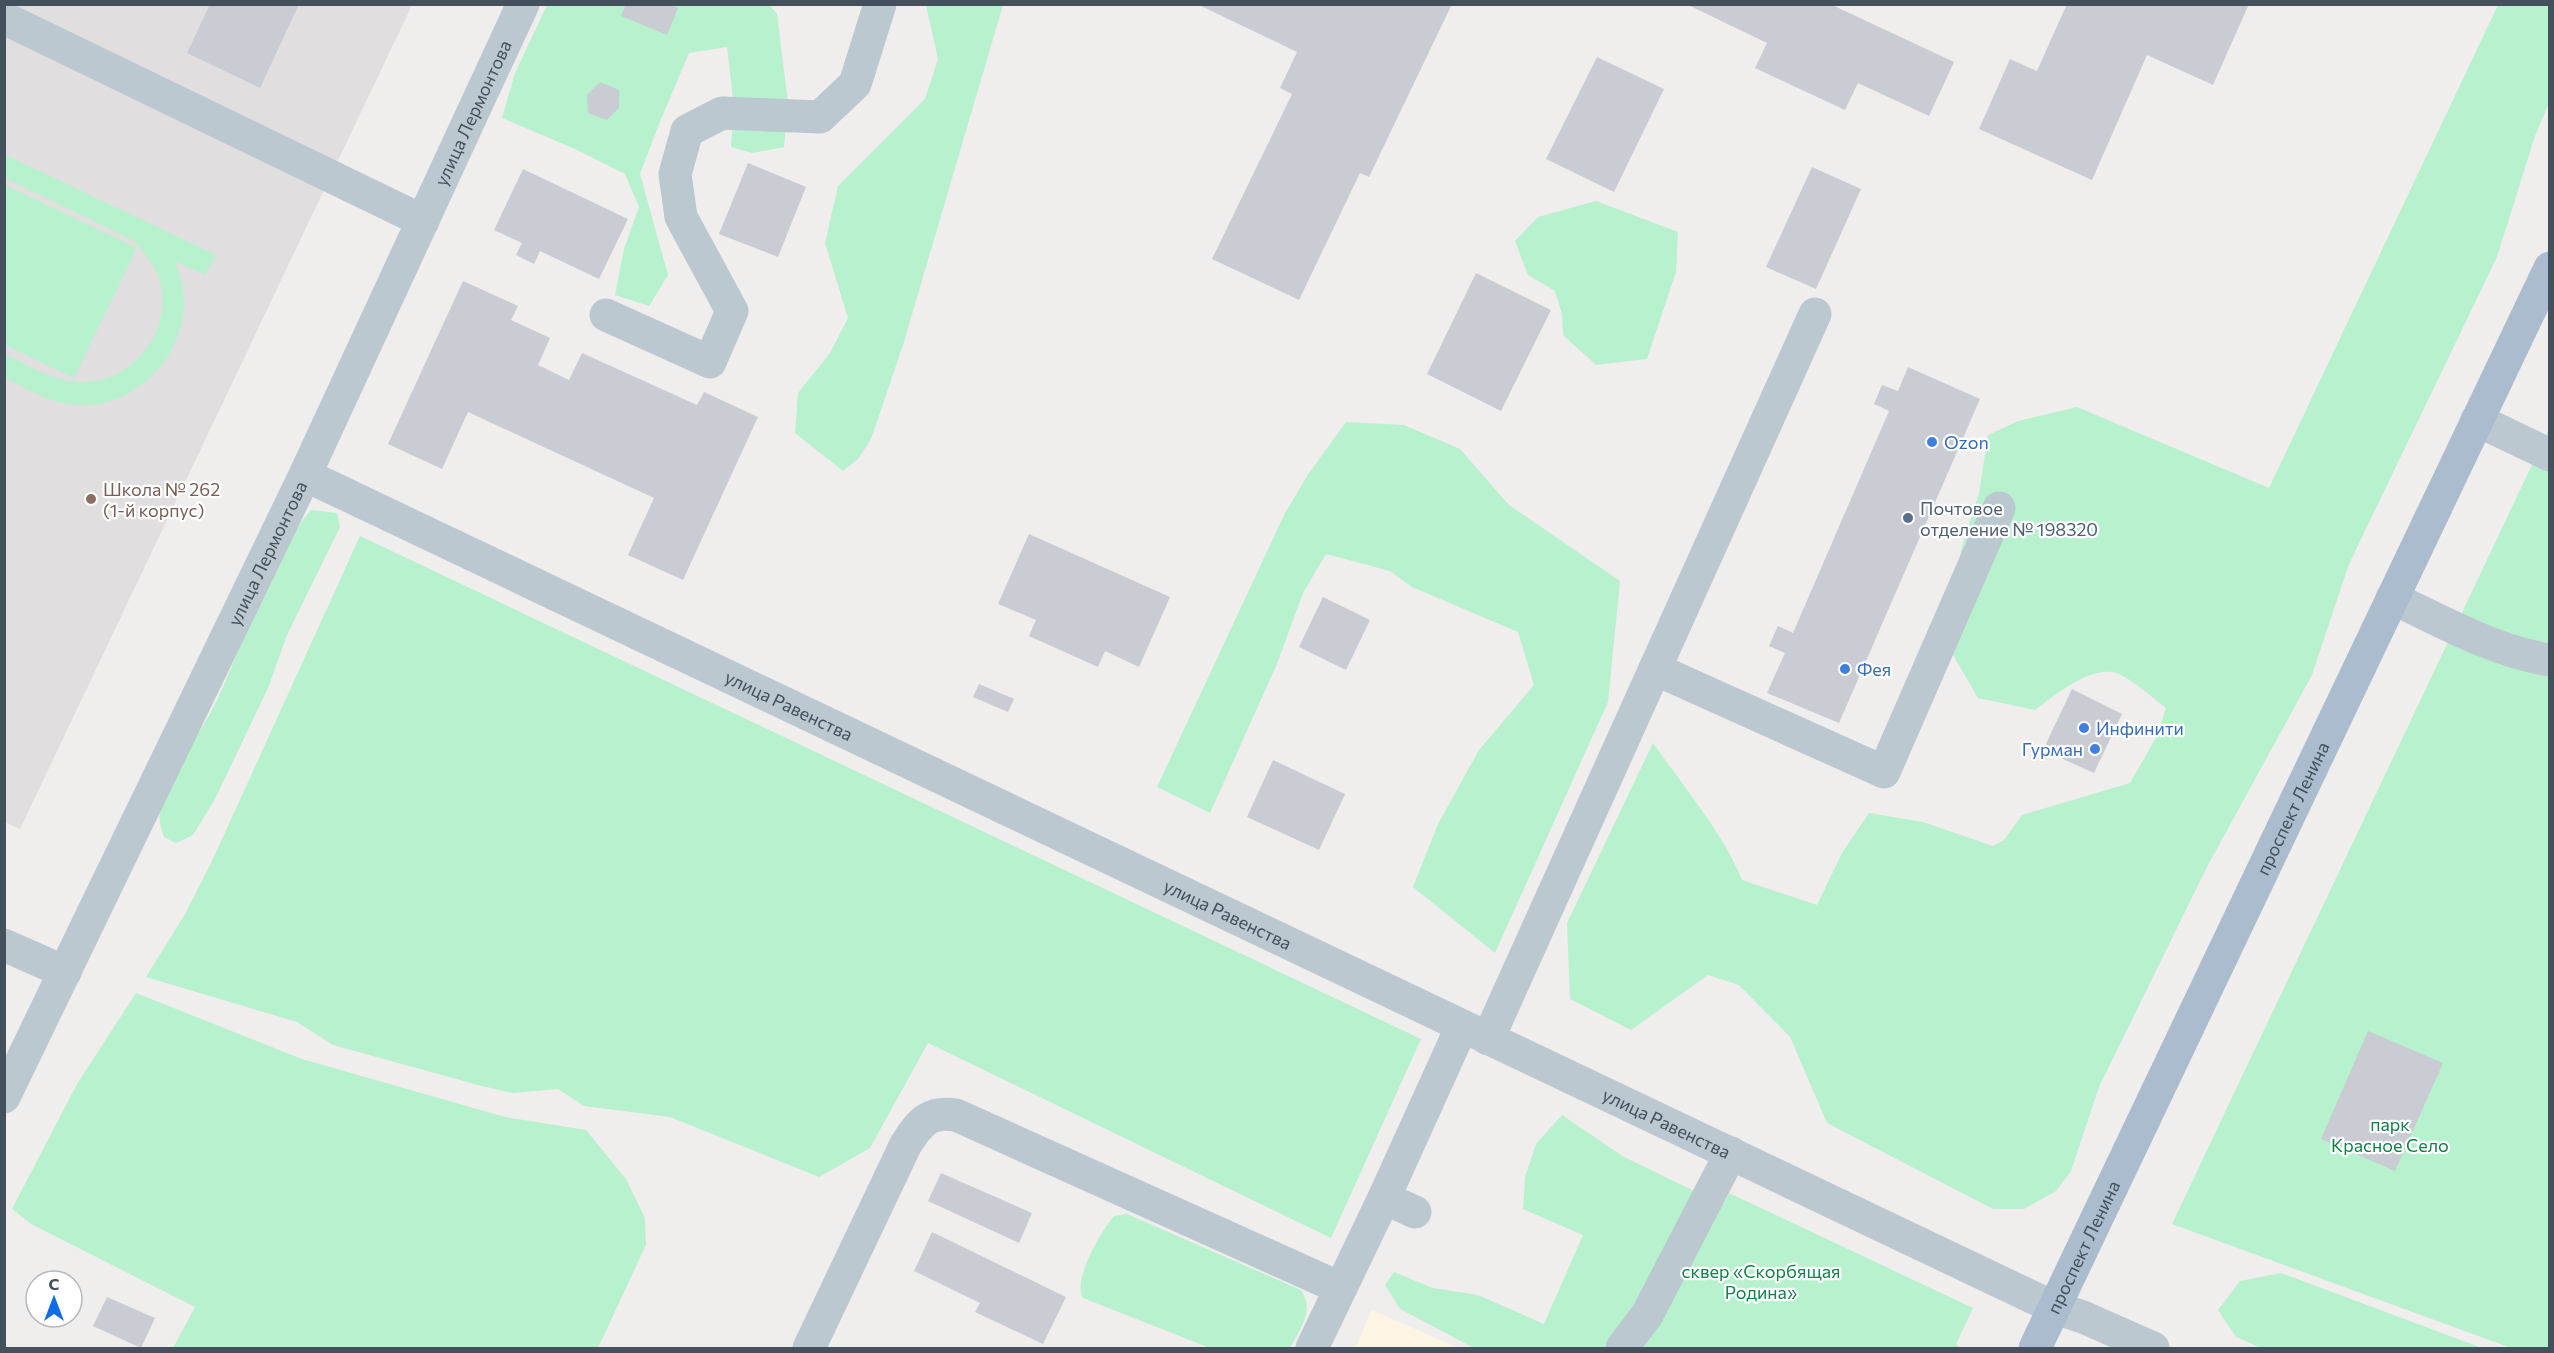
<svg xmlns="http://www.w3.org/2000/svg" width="2554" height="1353" font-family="Commissioner,sans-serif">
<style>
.commercial{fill:#fcf5e4}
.education{fill:#e1dedf}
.green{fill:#b8f1ce}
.building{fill:#c9ccd2}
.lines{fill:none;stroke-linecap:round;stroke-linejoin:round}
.minor{stroke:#bcc8d0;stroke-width:33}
.major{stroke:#abbcce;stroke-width:33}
.shop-dot{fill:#3f7fe0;stroke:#fff;stroke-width:2}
.education-dot{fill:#8d6e63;stroke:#fff;stroke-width:2}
.service-dot{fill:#5c6f8a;stroke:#fff;stroke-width:2}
.labels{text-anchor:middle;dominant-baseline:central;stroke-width:4.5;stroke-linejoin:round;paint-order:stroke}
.street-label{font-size:18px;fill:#44505b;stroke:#fff}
.shop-label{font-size:18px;fill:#366cbe;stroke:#fff;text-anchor:start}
.education-label{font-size:18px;fill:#785e54;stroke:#fff;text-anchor:start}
.service-label{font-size:18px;fill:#4e5e75;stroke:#fff;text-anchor:start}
.park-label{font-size:18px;fill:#128049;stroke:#fff}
</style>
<rect width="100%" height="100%" fill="#f0eded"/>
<!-- commercial -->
<polygon class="commercial" points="1372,1310 1458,1348 1355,1348"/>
<!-- education -->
<polygon class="education" points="4,5 412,5 20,829 4,822"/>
<!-- green -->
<g class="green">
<polygon points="769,4 777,14 788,103 784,147 752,153 731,147 734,107 727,47 689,53 659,124 640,174 668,275 649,306 615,295 624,249 639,207 625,174 575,149 502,118 515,73 547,5"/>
<polygon points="926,5 1003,5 903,345 871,439 858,459 843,471 795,433 798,393 830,353 848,318 825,243 838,186 925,99 938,59"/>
<path d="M2498,5H2549V103L2535,136L2497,257L2349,564L2312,675L2207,867L2099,1087L2071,1171L2056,1191L2024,1209H1993L1827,1123L1790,1037L1739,985L1708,975L1631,1030L1570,999L1567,923L1653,743C1681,783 1725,836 1742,880L1817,905L1842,853L1869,813L1923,822L1993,846L2004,840L2022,815L2130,783L2157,736L2166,708C2152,698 2137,683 2121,675C2095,661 2055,695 2035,710L1978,698L1953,655L1961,550L1979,493L1988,435L2018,421L2077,407L2269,488Z"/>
<path d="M4,154L216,255L205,275L175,261C180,275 184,287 184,302C184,358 134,409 77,405C51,404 28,389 5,378V354C30,366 57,384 87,382C138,379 176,324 158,275C152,262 143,252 134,241L5,178Z"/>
<polygon points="5,185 137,248 74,378 5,345"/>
<polygon points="1596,201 1678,232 1676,272 1647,359 1596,365 1563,335 1562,314 1555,291 1528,275 1515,241 1538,217"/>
<polygon points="1346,422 1404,425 1460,449 1509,505 1620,581 1608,702 1495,953 1413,887 1438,824 1479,750 1534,685 1518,632 1412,587 1390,571 1326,554 1303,593 1277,664 1210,813 1157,787 1285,513 1309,473"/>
<polygon points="2549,429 2549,1348 2511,1348 2172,1224"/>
<path d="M311,510L337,513L340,527L287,635L268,688L215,799L193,835L176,843L164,837C159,823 157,812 163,797C175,763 201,734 216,702C246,640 266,562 311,510Z"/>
<polygon points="360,536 1421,1039 1331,1238 928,1043 870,1148 819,1177 670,1117 584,1106 558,1089 512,1093 478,1085 333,1045 297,1022 146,977 185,914 212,861"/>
<polygon points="136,993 302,1059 505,1117 586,1130 626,1179 645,1218 646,1245 598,1348 173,1348 195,1307 33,1225 12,1209 77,1084"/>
<polygon points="1562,1115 1624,1157 1723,1205 1729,1193 1973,1308 1956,1344 1960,1348 1474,1348 1400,1309 1385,1285 1394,1272 1433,1288 1478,1295 1544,1324 1583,1235 1523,1209 1525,1177 1536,1144"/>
<path d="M1127,1214L1301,1290C1315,1311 1300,1329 1290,1348H1210L1083,1298C1072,1280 1102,1230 1114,1216Z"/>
<polygon points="2281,1273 2482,1348 2261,1348 2236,1337 2218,1310 2240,1281"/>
</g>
<!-- building -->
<g class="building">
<polygon points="210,4 299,4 260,88 187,53"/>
<polygon points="626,4 669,4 678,8 667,35 621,16"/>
<polygon points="1197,4 1452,4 1369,177 1360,173 1299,300 1212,259 1292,94 1280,88 1297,52"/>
<polygon points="1686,4 1830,4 1954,62 1929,116 1858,83 1845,110 1755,68 1767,43"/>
<polygon points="2067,4 2249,4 2213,85 2147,55 2092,180 1979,129 2010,59 2037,71"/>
<polygon points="1597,57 1664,89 1614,192 1546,159"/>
<polygon points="600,82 619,90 619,108 607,120 588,113 587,95"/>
<polygon points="748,163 806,187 778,257 719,234"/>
<polygon points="1812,167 1861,189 1816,289 1766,267"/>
<polygon points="523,169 628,219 599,279 540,251 534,264 516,255 522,243 494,230"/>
<polygon points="1476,273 1551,310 1501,411 1427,374"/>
<polygon points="463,281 518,306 511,320 550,338 538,365 569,380 582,353 697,405 704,392 758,417 683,580 628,555 654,498 468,412 442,469 388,444"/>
<polygon points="1908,367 1980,399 1839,723 1767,693 1785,653 1769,646 1778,626 1793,633 1889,411 1874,404 1882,385 1898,391"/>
<polygon points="1029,534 1170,597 1139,667 1105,651 1098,667 1029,636 1036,620 998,604"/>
<polygon points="1323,597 1370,620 1346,670 1299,647"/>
<polygon points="979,684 1014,699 1008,712 973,697"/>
<polygon points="2072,689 2122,714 2094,773 2043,750"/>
<polygon points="1273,760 1345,794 1319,850 1247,817"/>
<polygon points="2368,1031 2443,1063 2395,1171 2321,1139"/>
<polygon points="941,1173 1032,1213 1019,1243 928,1201"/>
<polygon points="932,1232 1066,1297 1043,1344 975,1312 980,1303 914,1271"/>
<polygon points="107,1297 155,1318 141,1348 93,1326"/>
</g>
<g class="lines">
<!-- minor -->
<g class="minor">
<polyline points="4,18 423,221"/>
<polyline points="606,315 710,362 732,311 681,217 675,174 687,131 722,113 820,117 855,84 880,4"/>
<polyline points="2477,420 2550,455"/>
<path id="s1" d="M305,475L2055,1308L2083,1317L2153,1348"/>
<path d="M2392,598C2442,621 2495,652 2550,660"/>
<polyline points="1655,669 1884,772 1999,508"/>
<polyline points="4,945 65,972"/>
<polyline points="1488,1039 1815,314"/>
<path id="s2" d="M4,1097L305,475L523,4"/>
<polyline points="1384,1198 1415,1212"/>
<path d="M809,1348L906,1144C920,1122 929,1111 956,1115L1340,1288"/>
<polyline points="1312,1348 1384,1198 1462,1026"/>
<polyline points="1622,1348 1647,1315 1731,1153"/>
</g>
<!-- major -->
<path class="major" id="s3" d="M2035,1348L2550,268"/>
</g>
<!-- markers -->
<g class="shop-dot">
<circle cx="1932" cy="442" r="6"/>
<circle cx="1845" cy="669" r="6"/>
<circle cx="2084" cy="728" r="6"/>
<circle cx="2095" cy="749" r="6"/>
</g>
<circle class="education-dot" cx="91" cy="499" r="6"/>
<circle class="service-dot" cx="1908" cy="518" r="6"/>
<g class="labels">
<!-- street labels -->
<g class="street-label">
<text stroke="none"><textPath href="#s2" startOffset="1090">улица Лермонтова</textPath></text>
<text stroke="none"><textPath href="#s2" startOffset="604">улица Лермонтова</textPath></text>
<text stroke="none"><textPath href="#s1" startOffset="536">улица Равенства</textPath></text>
<text stroke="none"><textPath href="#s3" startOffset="598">проспект Ленина</textPath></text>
<text stroke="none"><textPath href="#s1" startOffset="1022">улица Равенства</textPath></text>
<text stroke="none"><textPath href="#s1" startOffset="1508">улица Равенства</textPath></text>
<text stroke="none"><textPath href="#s3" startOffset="112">проспект Ленина</textPath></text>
</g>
<!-- shop labels -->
<g class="shop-label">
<text x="1944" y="442">Ozon</text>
<text x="1857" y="669">Фея</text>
<text x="2096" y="728">Инфинити</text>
<text x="2083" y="749" text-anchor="end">Гурман</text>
</g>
<!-- education labels -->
<g class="education-label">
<text x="103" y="489">Школа № 262<tspan x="103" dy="21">(1-й корпус)</tspan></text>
</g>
<!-- service labels -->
<g class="service-label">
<text x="1920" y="508">Почтовое<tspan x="1920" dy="21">отделение № 198320</tspan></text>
</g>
<!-- park labels -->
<g class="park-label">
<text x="2390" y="1124">парк<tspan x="2390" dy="21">Красное Село</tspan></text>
<text x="1761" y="1271">сквер «Скорбящая<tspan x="1761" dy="21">Родина»</tspan></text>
</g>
</g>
<!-- border -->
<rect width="2554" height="1353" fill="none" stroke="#44505b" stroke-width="12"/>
<!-- north arrow -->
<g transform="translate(54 1299)"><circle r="28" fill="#ffffff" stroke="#b4b9bd" stroke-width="1.5"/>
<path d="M0-4.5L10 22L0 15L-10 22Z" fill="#106de7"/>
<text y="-9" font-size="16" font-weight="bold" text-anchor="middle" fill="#44505b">С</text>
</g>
</svg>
